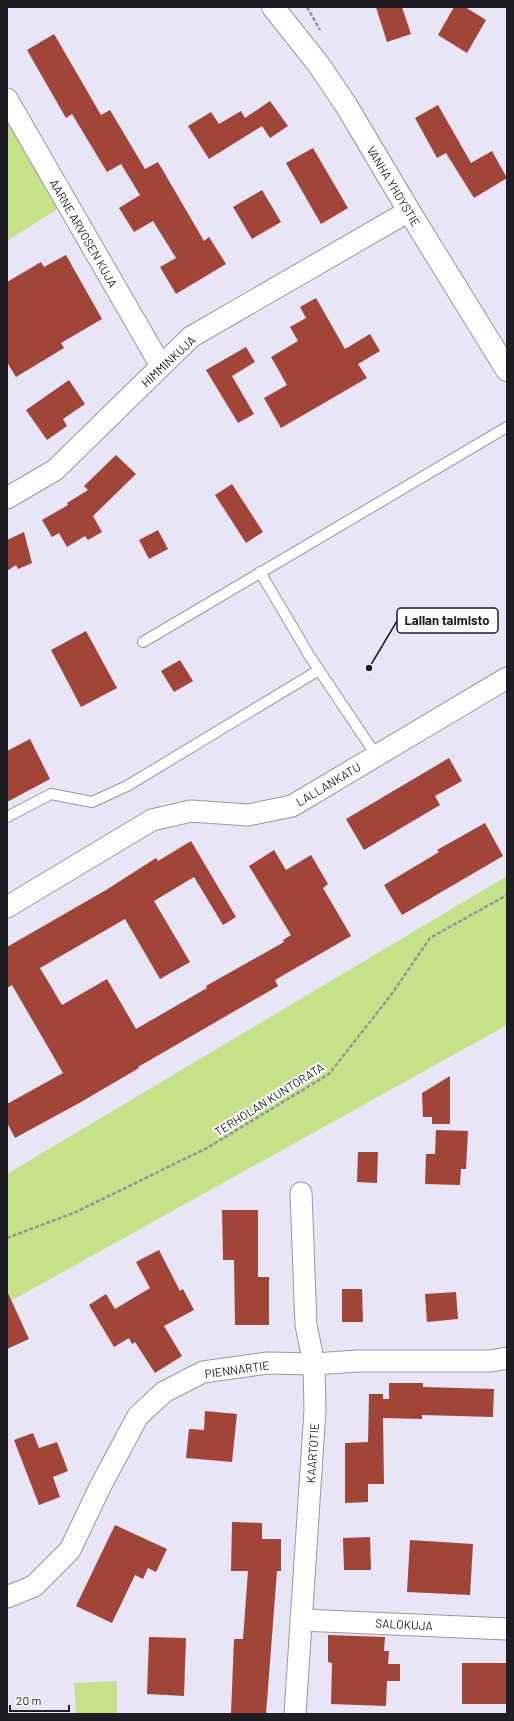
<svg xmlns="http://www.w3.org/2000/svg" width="514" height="1721" font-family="Barlow,sans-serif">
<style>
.green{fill:#c5e288}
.building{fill:#a14539}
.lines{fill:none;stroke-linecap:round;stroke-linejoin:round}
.lane-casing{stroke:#9997a7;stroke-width:12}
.street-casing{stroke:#9997a7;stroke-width:23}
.secondary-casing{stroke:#9997a7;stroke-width:24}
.path{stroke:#9594a0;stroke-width:2.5;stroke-dasharray:4 2;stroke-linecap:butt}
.lane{stroke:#fff;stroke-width:10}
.street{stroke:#fff;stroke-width:21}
.secondary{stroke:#fff;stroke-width:22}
.labels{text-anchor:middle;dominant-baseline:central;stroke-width:4;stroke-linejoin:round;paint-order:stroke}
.street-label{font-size:12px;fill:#1e1d23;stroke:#fff}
.leader{fill:none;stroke:#1e1d23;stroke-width:1.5}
.callout-dot{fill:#1e1d23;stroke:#fff;stroke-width:1.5}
.callout{fill:#fff;stroke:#1e1d23;stroke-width:1.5}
.callout-label{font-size:13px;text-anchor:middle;font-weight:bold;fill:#1e1d23}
</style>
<rect width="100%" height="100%" fill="#e7e5f6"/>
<!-- green -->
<g class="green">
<polygon points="7,112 67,203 7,241"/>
<polygon points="507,876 507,1025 7,1303 7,1174"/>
<polygon points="117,1681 117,1714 76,1714 74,1683"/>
</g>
<!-- building -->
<g class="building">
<polygon points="376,7 402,7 411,34 387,42"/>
<polygon points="454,7 465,7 486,20 467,53 438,35"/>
<polygon points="54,34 101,115 110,110 145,169 158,162 204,241 209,237 226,264 176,294 160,267 176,258 153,221 134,232 119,208 140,195 121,164 107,172 72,114 66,118 27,50"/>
<polygon points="270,101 288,126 270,138 262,126 209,159 188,126 211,112 219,124 241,111 245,118"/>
<polygon points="438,105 471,163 492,151 507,178 474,198 446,153 437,158 415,118"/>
<polygon points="313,148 348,208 321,224 286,163"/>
<polygon points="262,190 281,222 252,239 233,207"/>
<polygon points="66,255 102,319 61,343 64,348 16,377 7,362 7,282 41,262 44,267"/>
<polygon points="316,298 345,349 370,334 380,351 358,364 367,378 281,428 264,398 287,385 271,357 298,341 290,327 306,318 300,307"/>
<polygon points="246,347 255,362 232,376 254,414 238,423 206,370"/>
<polygon points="69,380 85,404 63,419 67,426 47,440 26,410"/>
<polygon points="116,455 136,474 93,516 102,532 88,540 85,536 67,547 59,533 52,537 42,520 68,505 67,503 88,490 84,486"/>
<polygon points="232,484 263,532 246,543 215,495"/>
<polygon points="158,530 168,549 149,559 139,540"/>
<polygon points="24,532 32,563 18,569 16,565 7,571 7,540"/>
<polygon points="86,631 117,688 81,707 51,650"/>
<polygon points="180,660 193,681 174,692 161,671"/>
<polygon points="30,739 50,779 7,802 7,751"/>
<polygon points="449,758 462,781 435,796 440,805 364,850 346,819"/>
<polygon points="485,823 503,856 402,915 384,885 439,852 437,850"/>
<polygon points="191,841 236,917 223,925 194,877 154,901 190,962 160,979 125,919 40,968 62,1005 107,979 136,1029 207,988 206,986 284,942 283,940 291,935 249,866 274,850 286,870 311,855 328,884 323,888 351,936 275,980 278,986 138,1067 139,1068 81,1102 15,1138 7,1123 7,1104 63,1073 12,985 7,988 7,947 106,890 156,858 158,861"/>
<polygon points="450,1076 450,1124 432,1124 432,1117 423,1117 422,1093"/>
<polygon points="436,1130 468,1131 466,1169 461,1169 460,1185 425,1184 426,1154 435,1154"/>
<polygon points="358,1152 378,1152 377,1183 357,1182"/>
<polygon points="222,1210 258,1210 258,1277 269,1277 269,1325 235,1325 234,1260 223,1260"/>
<polygon points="159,1250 180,1291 183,1289 194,1310 164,1326 182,1356 155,1373 135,1342 132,1344 129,1338 114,1347 89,1305 106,1294 115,1309 150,1288 136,1262"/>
<polygon points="342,1289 362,1289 363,1322 342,1322"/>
<polygon points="7,1291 29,1339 7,1349"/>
<polygon points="456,1292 458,1319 427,1322 425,1294"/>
<polygon points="389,1383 423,1383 423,1387 494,1389 493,1417 422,1415 422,1419 383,1418 384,1484 368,1484 368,1502 345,1503 345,1443 368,1442 369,1394 383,1394 383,1399 389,1399"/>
<polygon points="205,1411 237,1414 232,1462 186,1458 189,1429 204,1430"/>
<polygon points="33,1433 39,1448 57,1442 68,1471 53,1477 60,1497 39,1505 14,1440"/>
<polygon points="232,1522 262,1523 262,1539 281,1539 281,1571 277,1571 266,1714 231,1713 234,1639 243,1639 248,1571 231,1571"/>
<polygon points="115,1525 167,1549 156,1572 148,1568 143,1579 135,1575 112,1623 76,1606"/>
<polygon points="370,1537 371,1570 344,1570 343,1538"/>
<polygon points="410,1540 473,1544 470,1595 407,1592"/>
<polygon points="328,1635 385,1637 384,1651 389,1651 388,1664 400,1664 400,1681 387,1681 386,1706 331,1704 332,1663 328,1662"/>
<polygon points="149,1637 186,1638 184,1696 147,1694"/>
<rect x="462" y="1663" width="45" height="41"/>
</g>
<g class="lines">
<!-- lane casing -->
<g class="lane-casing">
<g id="lane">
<polyline points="260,572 309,655 376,755"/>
<polyline points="143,642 507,427"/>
<polyline points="7,817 51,794 92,802 127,786 319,670"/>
</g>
</g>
<!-- street casing -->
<g class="street-casing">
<g id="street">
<polyline points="7,99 161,366"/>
<polyline points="7,498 55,470 191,337 409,211"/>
<polyline points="7,907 152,820 191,811 248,815 292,806 507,678"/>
<polyline points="7,1597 34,1586 70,1550 101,1485 138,1416 164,1392 203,1372 268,1363 314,1364 358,1361 491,1361 507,1358"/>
<polyline points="301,1620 507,1629"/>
<polyline points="295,1714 315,1410 314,1364 306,1325 301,1193"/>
</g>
</g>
<!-- secondary casing -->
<g class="secondary-casing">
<polyline id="secondary" points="273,7 319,65 346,105 409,211 507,370"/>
</g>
<!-- path -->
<g class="path">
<polyline points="307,7 320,30"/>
<polyline points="7,1238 76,1212 207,1148 329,1074 391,995 430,938 507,895"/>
</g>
<!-- lane -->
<use href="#lane" class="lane"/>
<!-- street -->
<use href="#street" class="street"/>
<!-- secondary -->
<use href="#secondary" class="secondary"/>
</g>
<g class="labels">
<!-- street labels -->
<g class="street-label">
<text transform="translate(394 186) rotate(59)">VANHA YHDYSTIE</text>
<text transform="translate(84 233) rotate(60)">AARNE ARVOSEN KUJA</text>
<text transform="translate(168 361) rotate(-43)">HIMMINKUJA</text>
<text transform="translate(328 784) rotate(-31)">LALLANKATU</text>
<text transform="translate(269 1099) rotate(-32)">TERHOLAN KUNTORATA</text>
<text transform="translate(237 1369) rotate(-8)">PIENNARTIE</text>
<text transform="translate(312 1453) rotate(-86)">KAARTOTIE</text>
<text transform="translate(404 1624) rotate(3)">SALOKUJA</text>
</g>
</g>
<!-- callouts -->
<path class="leader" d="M369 668L397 621"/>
<circle class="callout-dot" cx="369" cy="668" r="4"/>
<rect class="callout" x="397" y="608" width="101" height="25" rx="4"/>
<g class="callout-label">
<text x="447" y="625">Lallan taimisto</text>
</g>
<!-- border -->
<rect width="514" height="1721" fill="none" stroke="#1e1d23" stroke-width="16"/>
<!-- scale -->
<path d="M10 1705v6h59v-6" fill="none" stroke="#1e1d23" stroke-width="2"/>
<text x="16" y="1705" font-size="12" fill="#1e1d23" stroke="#ffffff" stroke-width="3" paint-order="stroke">20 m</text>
</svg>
